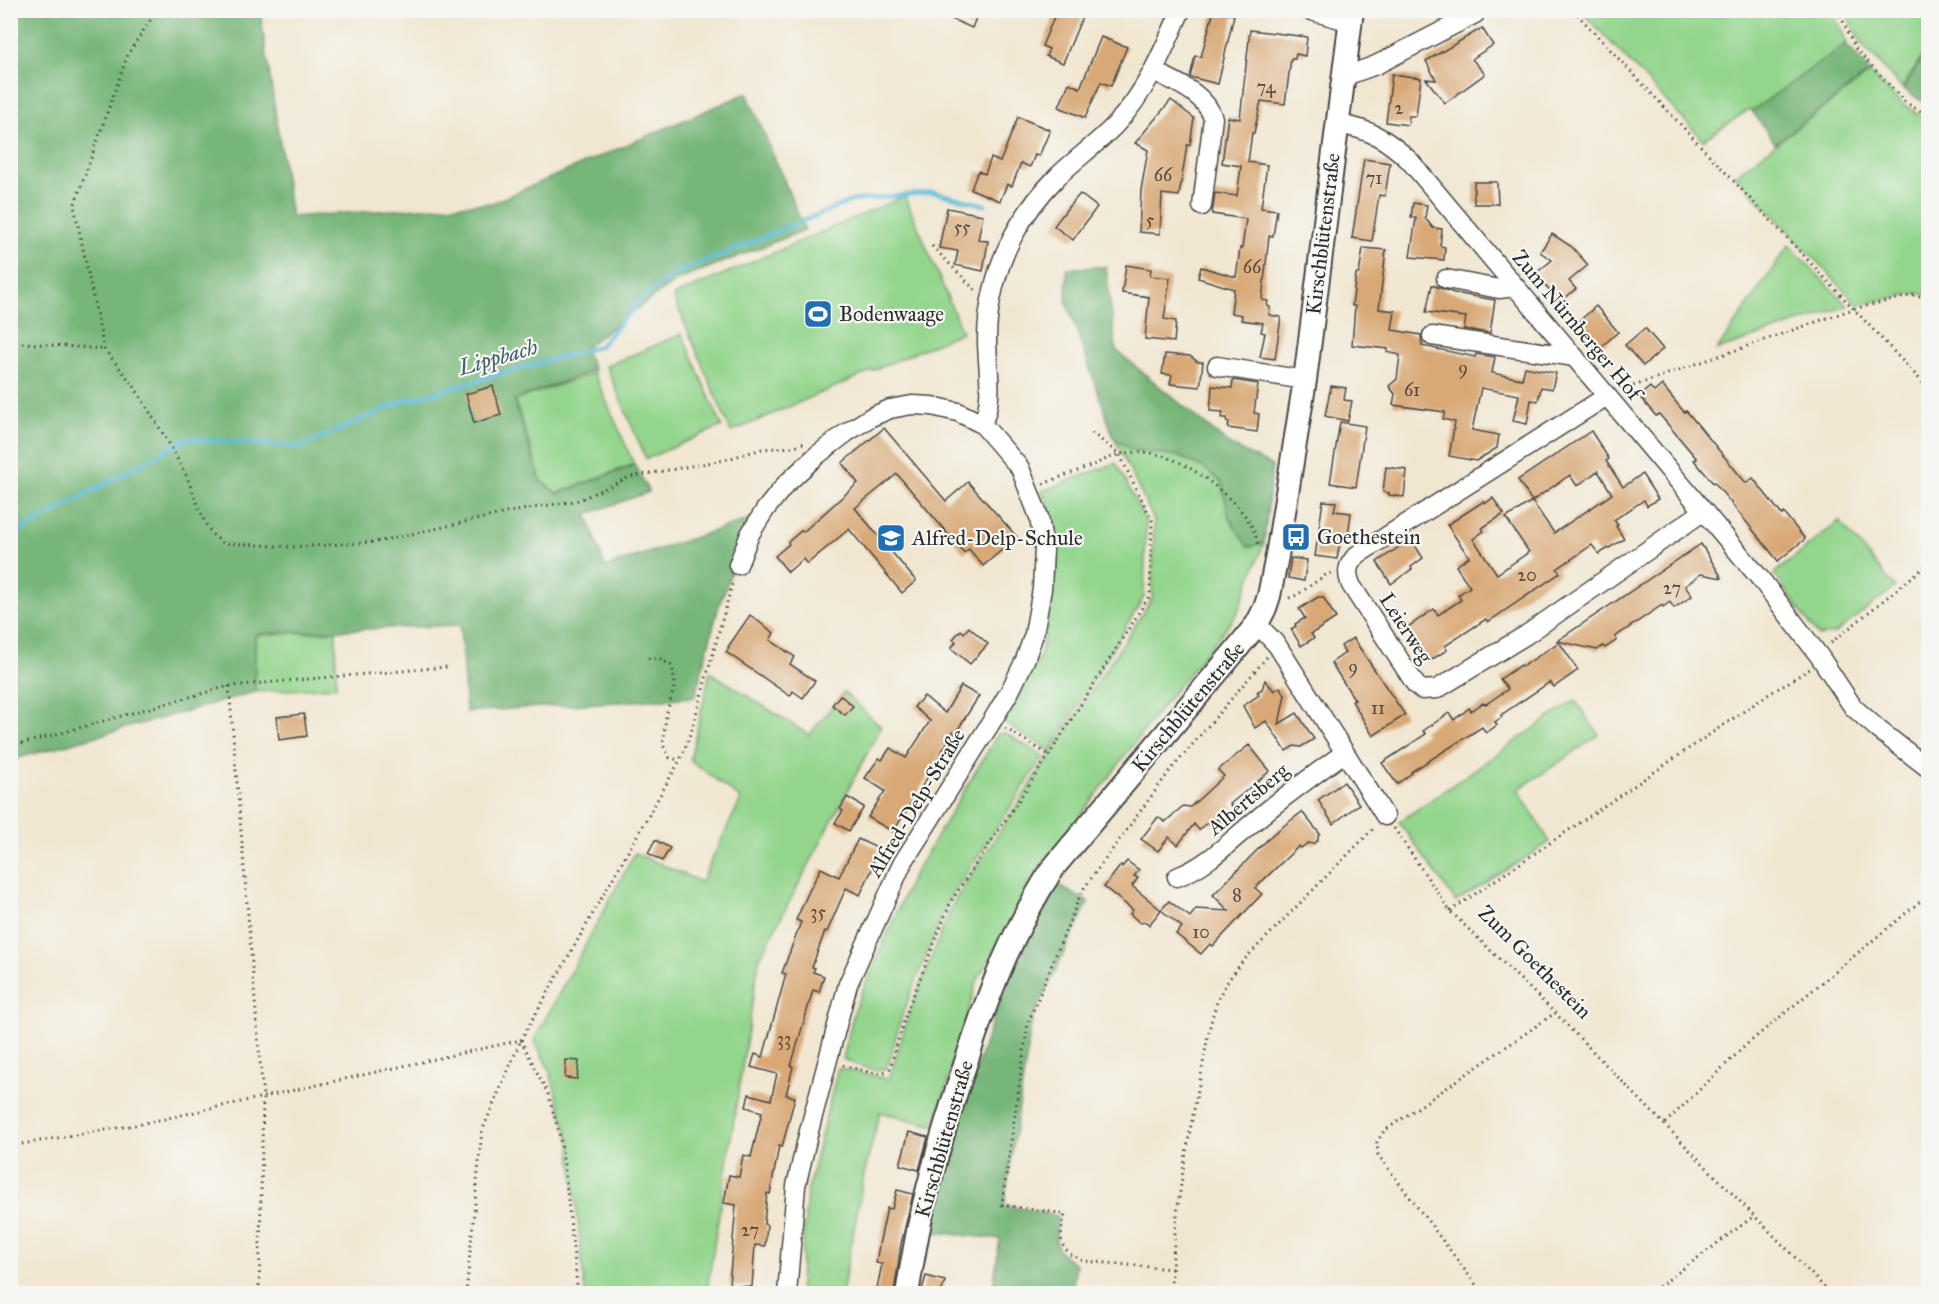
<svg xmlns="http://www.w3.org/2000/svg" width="1939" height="1304" font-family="'IM FELL Great Primer',serif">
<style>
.green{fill:#93d58c;stroke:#5f805c;stroke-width:1.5}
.forest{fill:#76b678;stroke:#507052;stroke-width:1.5}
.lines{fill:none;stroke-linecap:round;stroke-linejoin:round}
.stream{stroke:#59b9d7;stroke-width:4.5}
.building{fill:#d8a876;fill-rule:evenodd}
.minor-casing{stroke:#494744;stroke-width:21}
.major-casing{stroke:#494744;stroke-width:26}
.path{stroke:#494744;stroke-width:3;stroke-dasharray:1.5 4.5;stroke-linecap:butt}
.minor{stroke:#fff;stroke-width:18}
.major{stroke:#fff;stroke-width:22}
.labels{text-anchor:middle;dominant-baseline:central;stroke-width:4.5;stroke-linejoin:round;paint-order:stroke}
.number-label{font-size:18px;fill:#564a3e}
.street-label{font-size:21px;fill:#2b2b2b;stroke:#f6f6f2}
.poi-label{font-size:21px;fill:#2b2b2b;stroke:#f6f6f2;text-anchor:start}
.water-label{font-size:22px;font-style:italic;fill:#3b5d67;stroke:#f6f6f2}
</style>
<rect width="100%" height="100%" fill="#f6f6f2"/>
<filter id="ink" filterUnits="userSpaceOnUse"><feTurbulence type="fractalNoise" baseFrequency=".0167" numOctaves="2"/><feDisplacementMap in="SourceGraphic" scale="12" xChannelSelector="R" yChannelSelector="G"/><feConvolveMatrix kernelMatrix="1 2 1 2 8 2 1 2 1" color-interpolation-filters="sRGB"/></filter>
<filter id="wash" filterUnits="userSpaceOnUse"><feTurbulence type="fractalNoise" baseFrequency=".008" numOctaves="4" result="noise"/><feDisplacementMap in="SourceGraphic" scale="24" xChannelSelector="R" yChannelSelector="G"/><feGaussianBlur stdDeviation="1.35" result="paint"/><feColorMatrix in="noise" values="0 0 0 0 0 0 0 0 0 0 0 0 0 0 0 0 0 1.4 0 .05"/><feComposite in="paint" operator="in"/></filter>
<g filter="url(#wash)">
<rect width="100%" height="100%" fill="#f1e7d1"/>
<!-- green -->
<g class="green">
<polygon points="1581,11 1833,11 1847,43 1752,111 1750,109 1703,140"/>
<polygon points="1845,11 1928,11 1928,48 1902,88 1861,43"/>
<polygon points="1870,73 1904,105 1928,119 1928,295 1915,293 1858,305 1735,175"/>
<polygon points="905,196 962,332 731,432 673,296"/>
<polygon points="1789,245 1848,306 1717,350"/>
<polygon points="682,334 722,426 646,459 606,366"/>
<polygon points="594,373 634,464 557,493 541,480 515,400"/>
<polygon points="1114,438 1131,450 1178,456 1204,468 1222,483 1229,518 1248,547 1264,543 1237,614 1164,704 1030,883 977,981 935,1126 880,1112 864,1175 842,1293 799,1294 807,1193 838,1068 889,1079 909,1014 953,903 1152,599 1154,520"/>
<polygon points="1116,463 1146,522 1144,597 1050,751 1004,723 1041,654 1056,566 1057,543 1053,519 1042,491"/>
<polygon points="1839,521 1895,587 1834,634 1818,636 1774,574"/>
<polygon points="336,631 336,687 255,692 255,635"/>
<polygon points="710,672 809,735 844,692 881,727 759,960 708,1284 708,1293 585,1293 570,1141 549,1069 534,1040 635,853 701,882 741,799 690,760"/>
<polygon points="1575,700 1599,735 1518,790 1550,842 1456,902 1399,822"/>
<path d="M1005,733L1044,756L949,900L902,1015L890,1060L886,1068C873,1073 855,1065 843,1059L854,1011L910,881L998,734Z"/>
</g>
<!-- forest -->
<g class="forest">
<polygon points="11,11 260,11 291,217 492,203 747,93 805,230 675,281 584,348 594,370 514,400 540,480 558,494 635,465 649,492 587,514 605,567 750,519 718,609 695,697 466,712 460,625 255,634 255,692 11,760"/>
<polygon points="1846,44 1870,72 1775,143 1752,111"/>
<polygon points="1928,49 1928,105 1903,89"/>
<polygon points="1106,267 1116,350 1230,445 1272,466 1264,543 1248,547 1229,518 1222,483 1204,468 1178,456 1131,450 1114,438 1066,300 1067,268"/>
<path d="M1056,884L1088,902L1032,1020L1004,1205L1054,1215L1058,1217C1054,1242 1053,1251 1076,1264L1072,1293H992L1000,1239L932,1232L962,1109L1008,976Z"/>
</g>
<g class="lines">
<!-- stream -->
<polyline class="stream" points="10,537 186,439 301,447 398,403 600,346 640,300 675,274 851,201 933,192 985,205"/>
</g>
<g id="blocks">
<!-- building -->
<g class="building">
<polygon points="931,10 979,10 972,28"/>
<polygon points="1057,10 1085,10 1063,63 1046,56 1049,49 1042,46"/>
<polygon points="1214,10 1234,15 1218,84 1190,77 1195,56 1201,57"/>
<polygon points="1482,28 1493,45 1472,59 1485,74 1445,103 1426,79 1436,80 1426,61"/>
<polygon points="1250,30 1307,37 1305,56 1296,54 1295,59 1291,59 1285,104 1261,101 1254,133 1252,133 1248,162 1267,165 1261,208 1277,210 1273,236 1269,236 1262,300 1268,301 1267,306 1270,307 1269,315 1281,317 1275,359 1260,357 1265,333 1261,332 1263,323 1241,320 1242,315 1231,313 1234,289 1198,278 1201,267 1236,277 1240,248 1242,249 1246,219 1212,214 1215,193 1237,196 1241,166 1222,163 1228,117 1240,119"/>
<polygon points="1101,37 1127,47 1111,86 1101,82 1085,118 1059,107 1069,83 1080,88"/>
<polygon points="1392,74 1421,78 1416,116 1409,116 1408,125 1386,122"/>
<polygon points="1171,100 1194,118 1190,145 1187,145 1179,196 1162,194 1160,234 1139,232 1141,190 1148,150 1135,143"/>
<polygon points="1018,117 1050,130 1039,156 1035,155 1030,167 1021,163 1012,186 1007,184 1000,201 971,189 978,171 985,174 991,158 1000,162"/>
<polygon points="1364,159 1390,163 1385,196 1379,195 1372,241 1352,238"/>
<polygon points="1474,182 1497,182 1498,204 1474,204"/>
<polygon points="1080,194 1097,207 1073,240 1054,226 1069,206"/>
<polygon points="1413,203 1427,205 1425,218 1433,228 1442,229 1440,246 1445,247 1444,260 1410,257 1416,218 1411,218"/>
<polygon points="947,208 983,215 978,240 988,241 983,271 955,265 958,251 939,248"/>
<polygon points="1552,234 1572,247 1588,265 1569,281 1576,289 1560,302 1535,274 1552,260 1540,252"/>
<polygon points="1363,248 1386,250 1379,309 1395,311 1392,330 1421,335 1422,346 1475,357 1476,354 1495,357 1492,373 1522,379 1525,367 1556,373 1552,389 1541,387 1538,401 1531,400 1527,424 1513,421 1519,395 1481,388 1472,430 1499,435 1497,448 1476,461 1449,456 1455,422 1443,419 1445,412 1393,405 1395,394 1389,386 1397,379 1400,355 1387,352 1388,349 1352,345 1355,306 1352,306 1356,274 1359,274"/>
<polygon points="1126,265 1151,269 1150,276 1170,278 1164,319 1176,321 1174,342 1145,339 1149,297 1122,293"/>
<polygon points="1432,285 1454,293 1495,300 1490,333 1464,329 1466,317 1426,312"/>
<polygon points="1596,306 1618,332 1599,349 1577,323"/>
<polygon points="1645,328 1663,349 1643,366 1625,345"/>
<polygon points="1165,354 1190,356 1198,362 1203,362 1200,387 1170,384 1172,375 1162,374"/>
<polygon points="1233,380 1258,384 1254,413 1259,414 1257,432 1228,428 1229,422 1226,421 1227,418 1222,418 1223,412 1210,411 1212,386 1232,388"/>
<polygon points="1662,385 1684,412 1686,411 1689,414 1746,483 1753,478 1782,515 1784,513 1805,539 1778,561 1714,482 1713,483 1694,460 1697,459 1659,414 1656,416 1639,396 1650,387 1654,392"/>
<polygon points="493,386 501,415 474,423 466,394"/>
<polygon points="1331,386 1346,388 1344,400 1352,401 1348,421 1325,416"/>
<polygon points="1340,422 1365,426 1356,487 1330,483"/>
<polygon points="884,428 946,501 968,482 1017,537 983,566 969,549 964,553 897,474 855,508 916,581 902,593 849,529 807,564 803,559 788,572 775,556 789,544 788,542 802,530 803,532 858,483 842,463"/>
<path d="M1591,431L1609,459L1606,461L1623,487L1642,474L1658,499L1647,506L1644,500L1614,520L1618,525L1616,526L1624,539L1599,554L1592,545L1557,569L1560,573L1488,622L1486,619L1445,646L1447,650L1428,662L1405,629L1434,609L1438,615L1461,600L1458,595L1470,587L1456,566L1469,557L1447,525L1484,501L1486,503L1493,498L1504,514L1482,528L1484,531L1473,539L1497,574L1529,552L1506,518L1532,501L1518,480ZM1598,471L1612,494L1554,533L1532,501L1570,475L1577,486Z"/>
<polygon points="1386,467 1407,470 1404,497 1389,495 1389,493 1383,492"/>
<polygon points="1323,501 1336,502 1334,511 1351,513 1347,543 1340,542 1337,559 1315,556"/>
<polygon points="1411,539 1423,558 1411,567 1412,569 1391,584 1377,562"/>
<polygon points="1701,544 1722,578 1701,574 1685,586 1692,596 1674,608 1670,602 1663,607 1662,605 1615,637 1617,640 1605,648 1603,646 1597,650 1557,641"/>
<polygon points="1291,558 1307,560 1304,581 1288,578"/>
<polygon points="1318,597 1323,597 1336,618 1311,634 1314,638 1301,646 1291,629 1296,626 1295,624 1305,618 1299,609"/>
<polygon points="750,615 774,633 770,640 795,657 790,664 815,681 803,698 793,691 790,696 726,652 729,648 728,647"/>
<polygon points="969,627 988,644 970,664 951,648 956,642 953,639 961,630 964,633"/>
<polygon points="1353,638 1405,715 1373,736 1352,701 1355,700 1331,663 1345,653 1341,646"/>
<polygon points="1559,642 1578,670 1554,687 1550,682 1501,715 1502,717 1495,722 1497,725 1486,733 1482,727 1411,772 1412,773 1397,784 1382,763 1426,734 1423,731 1449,713 1454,720 1469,708 1471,711 1483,703 1486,704 1508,689 1500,679 1521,665 1522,667"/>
<polygon points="1265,680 1274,691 1280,687 1285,695 1279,724 1297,713 1314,739 1301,747 1294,746 1286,751 1266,721 1255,728 1243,706 1259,695 1257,692 1262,689"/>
<polygon points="961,686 979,696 955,734 953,732 924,783 893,832 868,817 885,791 865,778 879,758 882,760 890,748 906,758 930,721 914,707 924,696 945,713"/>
<polygon points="840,695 853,706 845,715 832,705"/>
<polygon points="304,714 307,736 279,740 277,717"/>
<polygon points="1249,745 1270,771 1230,804 1237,813 1223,826 1217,819 1211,825 1208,822 1199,830 1194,824 1178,845 1169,837 1158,851 1141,839 1158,817 1165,822 1183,806 1190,807 1198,800 1224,776 1218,770"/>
<polygon points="1344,782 1359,804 1333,824 1318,800"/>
<polygon points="847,797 864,807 849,831 835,823 843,811 840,809"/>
<polygon points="1302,812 1320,834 1318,836 1318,840 1313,844 1308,843 1301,848 1299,846 1255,888 1262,894 1213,946 1210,944 1201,954 1176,934 1182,927 1161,910 1169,901 1190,917 1196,909 1229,911 1213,895 1273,834"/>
<polygon points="858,839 879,849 872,864 874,865 860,895 846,888 827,932 825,931 812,967 815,968 813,972 824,976 819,992 813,990 791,1066 793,1067 786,1095 795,1097 782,1147 779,1146 770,1194 767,1193 764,1224 767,1225 765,1246 755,1245 752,1287 729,1285 736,1205 724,1203 729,1175 739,1177 743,1155 751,1157 762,1112 746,1107 749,1094 771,1100 777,1074 751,1067 755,1054 763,1057 786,974 782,973 801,922 796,920 809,891 821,868 839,877"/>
<polygon points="655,840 670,848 662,861 648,853"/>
<polygon points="1127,861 1139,870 1134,876 1138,878 1132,886 1161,910 1149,925 1146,922 1140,923 1130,914 1133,910 1104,887 1121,865 1122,867"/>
<polygon points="566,1060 579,1061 577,1079 565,1078"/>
<polygon points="909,1132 928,1137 919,1170 900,1165"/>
<polygon points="897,1190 913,1194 901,1244 894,1293 876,1293 882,1264 876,1263 879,1245 887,1208 892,1209"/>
<polygon points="926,1276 945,1281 941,1293 921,1293"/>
</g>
</g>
</g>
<g filter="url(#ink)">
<use href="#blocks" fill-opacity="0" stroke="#494744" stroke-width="1.5"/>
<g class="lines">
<!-- minor casing -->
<g class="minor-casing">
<g id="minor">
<polyline points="1308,10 1351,22"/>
<path d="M1154,71C1176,83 1204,92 1213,118L1202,206"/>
<polyline points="1343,77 1376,65 1475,14"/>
<path d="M1337,124C1370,129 1387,139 1410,161L1763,582L1820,657L1853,707L1879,730L1928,768"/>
<polyline points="1446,279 1499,289 1515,287"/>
<polyline points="1432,336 1575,357"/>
<polyline points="1217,366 1305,380"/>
<path d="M1607,396L1357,555C1347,565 1346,572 1351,585L1416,685L1422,690L1437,689L1526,635L1704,511"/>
<path d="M982,424C995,397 987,368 987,339C987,306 997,267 1012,238C1024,215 1040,194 1058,176C1077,158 1098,143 1116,124C1147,91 1163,51 1181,10"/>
<polyline points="738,565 750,534 765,510 785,485 816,456 846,433 871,417 890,409 912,405 932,406 958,412 982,424 1020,468 1039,517 1044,549 1042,589 1034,634 1025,660 1010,691 992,721 902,864 848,984 809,1131 796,1186 787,1294"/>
<polyline points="1257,624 1277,645 1385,816"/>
<path d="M1177,877C1209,865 1230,841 1256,820C1284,796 1314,775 1344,753"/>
</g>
</g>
<!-- major casing -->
<g class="major-casing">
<path id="major" d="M907,1294C911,1270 915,1245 920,1222C932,1167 949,1112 967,1059C990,989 1013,930 1053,868L1235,651L1257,624L1265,608L1269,596L1277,556L1305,380L1352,10"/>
</g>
<!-- path -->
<g class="path">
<polyline points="157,10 128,54 74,206 104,349 134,386 171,447 187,477 205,523 213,535 223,543 293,547 376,542 510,512 579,500 630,477 724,460 762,449 794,447 804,443"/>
<polyline points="1573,10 1928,388"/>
<polyline points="1838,10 1855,48 1906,103 1928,115"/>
<polyline points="932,246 977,292"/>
<polyline points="10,342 104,349"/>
<polyline points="1622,390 1853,309 1914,295 1928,298"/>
<path d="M1043,484C1060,477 1078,471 1095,464C1103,461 1112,456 1121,454C1160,445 1197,469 1224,494C1240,508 1256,525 1258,547"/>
<polyline points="1289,598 1297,595 1327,574 1332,573"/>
<polyline points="1831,643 1928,564"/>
<polyline points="648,658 660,659 672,666 675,684 666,716 663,745 670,758 680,760"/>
<polyline points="229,686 263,1097 259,1294"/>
<polyline points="1005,728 1049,755"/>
<polyline points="10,747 229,686 447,667"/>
<polyline points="1394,828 1450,911 1555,1013 1831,1294"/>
<polyline points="1450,911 1769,694 1810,669"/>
<polyline points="521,1040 548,1094 559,1132 564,1163 578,1294"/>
<path d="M843,1065C856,1068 880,1079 890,1068L906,1014L951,901L1049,755L1150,595L1152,520L1119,454L1092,433"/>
<polyline points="1665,1123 1746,1045 1928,895"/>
<polyline points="10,1146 141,1124 521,1040 680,760 690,736 733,581"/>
<path d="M1172,1269L1085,1261C1057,1252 1059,1238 1065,1214L1002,1205L1028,1023L1082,891L1169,772L1267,657"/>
<polyline points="466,1294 482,1131 521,1040"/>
<path d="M1171,1294C1173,1220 1186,1147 1201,1075C1206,1049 1209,1020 1220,995C1226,982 1235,972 1243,961L1375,827"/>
<polyline points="1483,1294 1378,1155 1377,1142 1384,1131 1555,1013"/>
<polyline points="1649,1294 1754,1216"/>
</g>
<!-- minor -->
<use href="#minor" class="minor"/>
<!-- major -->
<use href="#major" class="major"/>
</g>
</g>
<!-- icons -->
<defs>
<g id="stadium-square" transform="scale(1.5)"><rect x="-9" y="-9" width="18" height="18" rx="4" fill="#1f6fb2" stroke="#f6f6f2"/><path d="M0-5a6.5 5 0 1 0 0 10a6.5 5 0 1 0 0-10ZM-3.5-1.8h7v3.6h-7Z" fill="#fff"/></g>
<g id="bus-square" transform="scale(1.5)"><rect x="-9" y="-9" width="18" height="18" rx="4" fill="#1f6fb2" stroke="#f6f6f2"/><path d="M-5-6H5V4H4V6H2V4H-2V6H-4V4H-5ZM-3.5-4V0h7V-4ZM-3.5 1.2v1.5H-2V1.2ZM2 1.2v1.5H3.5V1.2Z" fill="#fff"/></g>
<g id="school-square" transform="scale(1.5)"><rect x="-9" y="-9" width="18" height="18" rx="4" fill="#1f6fb2" stroke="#f6f6f2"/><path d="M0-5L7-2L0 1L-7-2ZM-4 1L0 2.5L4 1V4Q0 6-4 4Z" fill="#fff"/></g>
</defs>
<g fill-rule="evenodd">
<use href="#stadium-square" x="818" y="314"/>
<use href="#bus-square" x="1296" y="537"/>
<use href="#school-square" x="891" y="538"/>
</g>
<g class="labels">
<!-- number labels -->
<g class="number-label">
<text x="1266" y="87">74</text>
<text x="1399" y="108">2</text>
<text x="1163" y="175">66</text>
<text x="1374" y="178">71</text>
<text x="1150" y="220">5</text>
<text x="962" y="227">55</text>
<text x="1252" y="267">66</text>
<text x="1463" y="368">9</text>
<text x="1412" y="390">61</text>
<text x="1527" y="575">20</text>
<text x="1672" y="588">27</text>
<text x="1353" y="667">9</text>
<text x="1378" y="708">11</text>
<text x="1237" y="895">8</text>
<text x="818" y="912">35</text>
<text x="1201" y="932">10</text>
<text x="784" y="1039">33</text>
<text x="750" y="1230">27</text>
</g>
<!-- street labels -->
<g class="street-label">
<text transform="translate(1323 234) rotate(-83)">Kirschblütenstraße</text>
<text transform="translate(1577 325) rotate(50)">Zum Nürnberger Hof</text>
<text transform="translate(1406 628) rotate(57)">Leierweg</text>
<text transform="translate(1188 707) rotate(-50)">Kirschblütenstraße</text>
<text transform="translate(1248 799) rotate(-40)">Albertsberg</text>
<text transform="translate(916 803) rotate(-59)">Alfred-Delp-Straße</text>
<text transform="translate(1535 962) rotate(45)">Zum Goethestein</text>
<text transform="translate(944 1139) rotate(-74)">Kirschblütenstraße</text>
</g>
<!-- poi labels -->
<g class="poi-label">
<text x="839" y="314">Bodenwaage</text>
<text x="1317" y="537">Goethestein</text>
<text x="912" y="538">Alfred-Delp-Schule</text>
</g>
<!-- water labels -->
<g class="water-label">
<text transform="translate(498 357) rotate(-16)">Lippbach</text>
</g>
</g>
<!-- margin -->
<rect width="1939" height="1304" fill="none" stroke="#f6f6f2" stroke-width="36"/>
</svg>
